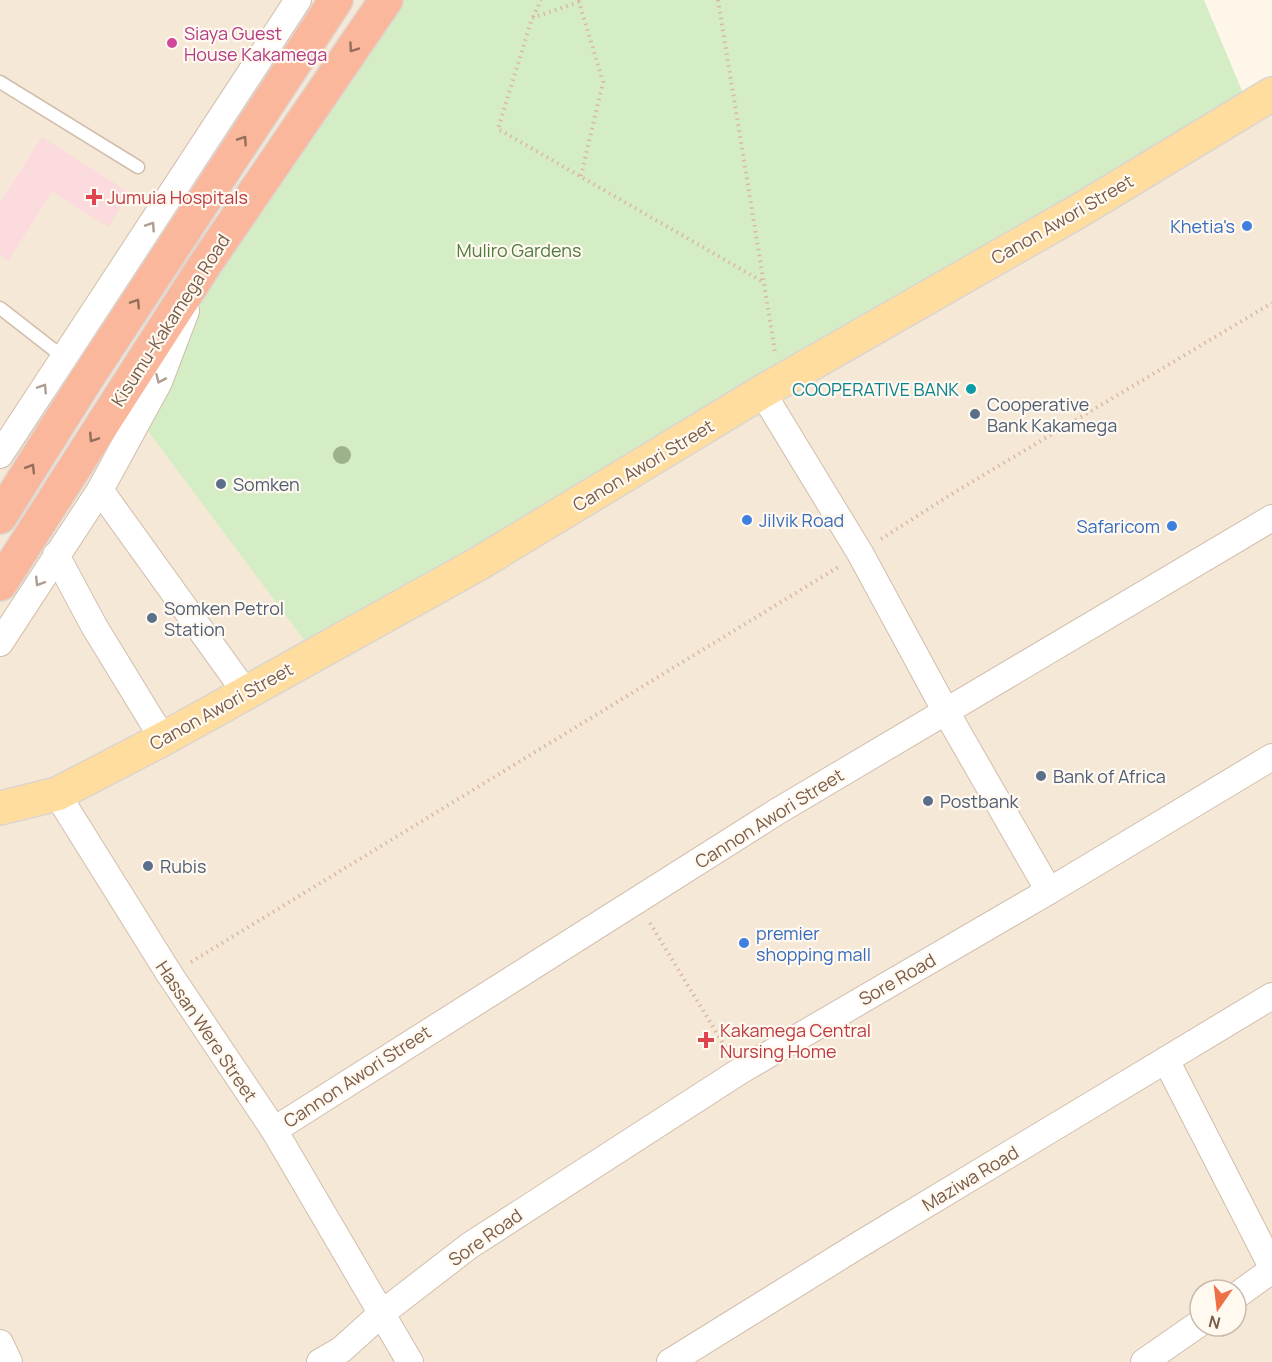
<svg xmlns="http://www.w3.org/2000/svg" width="1272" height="1362" font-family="Manrope,sans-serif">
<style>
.residential{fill:#f6e8d6;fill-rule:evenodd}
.medical{fill:#fcdbde}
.park{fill:#d4edc5}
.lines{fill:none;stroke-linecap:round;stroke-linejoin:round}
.lane-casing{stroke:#d1beac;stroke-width:15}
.street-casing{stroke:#d1beac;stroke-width:28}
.primary-casing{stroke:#dcd5d0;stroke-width:36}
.highway-casing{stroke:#dcd5d0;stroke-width:36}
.path{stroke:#dbb8a0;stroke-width:4;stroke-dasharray:1.5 4.5;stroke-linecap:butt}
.lane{stroke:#fff;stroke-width:12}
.street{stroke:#fff;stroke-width:26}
.primary{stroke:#ffdd9e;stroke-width:33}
.highway{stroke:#fbb79c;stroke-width:33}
.tree{fill:#9db28a}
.oneway{stroke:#946e5a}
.oneway2{stroke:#af9d92}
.hotel-dot{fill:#d1479c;stroke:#fff9f0;stroke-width:2}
.health-dot{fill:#e0444e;stroke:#fff9f0;stroke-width:2}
.shop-dot{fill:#3f7fe0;stroke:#fff9f0;stroke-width:2}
.culture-dot{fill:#0f9aa8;stroke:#fff9f0;stroke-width:2}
.service-dot{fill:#5c6f8a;stroke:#fff9f0;stroke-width:2}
.labels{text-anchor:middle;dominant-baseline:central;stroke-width:4.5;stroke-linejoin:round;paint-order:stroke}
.hotel-label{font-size:18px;fill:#b23c85;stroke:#fff9f0;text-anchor:start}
.health-label{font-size:18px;fill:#be3a42;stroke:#fff9f0;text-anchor:start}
.street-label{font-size:18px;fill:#7a5c4a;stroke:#fff9f0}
.shop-label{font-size:18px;fill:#366cbe;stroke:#fff9f0;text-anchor:end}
.park-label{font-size:18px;fill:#4e7a3e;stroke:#fff9f0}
.culture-label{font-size:18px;fill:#0d838f;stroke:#fff9f0;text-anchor:end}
.service-label{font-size:18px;fill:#4e5e75;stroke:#fff9f0;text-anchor:start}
</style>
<rect width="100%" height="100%" fill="#fef6e8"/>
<!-- residential -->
<path class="residential" d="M0,0H386L1272,96V1362H0ZM1200,1290H1236V1326H1200Z"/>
<!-- medical -->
<polygon class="medical" points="42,137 130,193 108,227 52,192 8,261 0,256 0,202"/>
<!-- park -->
<polygon class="park" points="386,0 1204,0 1250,110 316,656 121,395"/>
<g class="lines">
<!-- lane casing -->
<g class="lane-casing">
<g id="lane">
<polyline points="0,82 138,167"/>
<polyline points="0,308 63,357"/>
</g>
</g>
<!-- street casing -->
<g class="street-casing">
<g id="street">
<polyline points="762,392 860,553 945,710 1049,891"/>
<polyline points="0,455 298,0"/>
<polyline points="100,490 246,693"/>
<polyline points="56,555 94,626 163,739"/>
<polyline points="0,643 100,490 159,382 186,311"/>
<polyline points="57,794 170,975 274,1130 410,1362"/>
<polyline points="1166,1060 1272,1267"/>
<polyline points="274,1130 778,811 1272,518"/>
<polyline points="1236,1296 1272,1270"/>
<polyline points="0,1343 9,1362"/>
<polyline points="320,1362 341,1350 381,1314 469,1246 740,1071 1049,891 1272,757"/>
<polyline points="670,1362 862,1243 1272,996"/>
<polyline points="1144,1362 1200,1323"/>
</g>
</g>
<!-- primary casing -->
<g class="primary-casing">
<polyline id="primary" points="0,808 57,794 163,739 478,564 762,392 1082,209 1272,94"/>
</g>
<!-- highway casing -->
<g class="highway-casing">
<g id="highway">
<polyline points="0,517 86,380 336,0"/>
<polyline points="0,584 204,266 386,0"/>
</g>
</g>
<!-- path -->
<g class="path">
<polyline points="718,0 775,352"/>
<polyline points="533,17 541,0"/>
<polyline points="581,176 603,82 579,2 532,18 498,129 763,282"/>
<polyline points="881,539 955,492 1272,303"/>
<polyline points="650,923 727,1050"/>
<polyline points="191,962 840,566"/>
</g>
<!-- lane -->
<use href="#lane" class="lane"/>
<!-- street -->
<use href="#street" class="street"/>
<!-- primary -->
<use href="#primary" class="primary"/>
<!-- highway -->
<use href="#highway" class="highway"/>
</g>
<!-- trees -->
<circle class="tree" cx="342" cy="455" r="9"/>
<!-- one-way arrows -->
<defs><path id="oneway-chevron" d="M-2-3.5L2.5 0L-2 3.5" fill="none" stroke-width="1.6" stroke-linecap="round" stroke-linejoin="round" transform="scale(1.5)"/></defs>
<g class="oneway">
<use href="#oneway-chevron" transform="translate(353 48) rotate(125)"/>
<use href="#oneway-chevron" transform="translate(243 140) rotate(-56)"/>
<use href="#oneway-chevron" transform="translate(136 303) rotate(-57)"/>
<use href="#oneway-chevron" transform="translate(93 438) rotate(123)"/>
<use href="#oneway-chevron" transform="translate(31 468) rotate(-58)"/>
</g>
<g class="oneway2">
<use href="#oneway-chevron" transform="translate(151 226) rotate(-56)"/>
<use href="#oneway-chevron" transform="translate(160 379) rotate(114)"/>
<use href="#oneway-chevron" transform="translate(43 388) rotate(-57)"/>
<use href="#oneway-chevron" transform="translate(39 582) rotate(122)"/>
</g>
<!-- markers -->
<circle class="hotel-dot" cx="172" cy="43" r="6"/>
<g class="health-dot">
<path d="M91 188h6v6h6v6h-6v6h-6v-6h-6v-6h6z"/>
<path d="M703 1031h6v6h6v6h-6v6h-6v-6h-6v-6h6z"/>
</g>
<g class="shop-dot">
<circle cx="1247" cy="226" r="6"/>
<circle cx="747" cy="520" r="6"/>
<circle cx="1172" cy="526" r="6"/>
<circle cx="744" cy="943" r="6"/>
</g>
<circle class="culture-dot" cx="971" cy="389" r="6"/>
<g class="service-dot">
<circle cx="975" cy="414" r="6"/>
<circle cx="221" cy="484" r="6"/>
<circle cx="152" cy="618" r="6"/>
<circle cx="1041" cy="776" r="6"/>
<circle cx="928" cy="801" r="6"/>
<circle cx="148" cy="866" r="6"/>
</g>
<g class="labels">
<!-- hotel labels -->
<g class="hotel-label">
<text x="184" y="33">Siaya Guest<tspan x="184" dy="21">House Kakamega</tspan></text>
</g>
<!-- health labels -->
<g class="health-label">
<text x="107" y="197">Jumuia Hospitals</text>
<text x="720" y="1030">Kakamega Central<tspan x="720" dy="21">Nursing Home</tspan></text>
</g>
<!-- street labels -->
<g class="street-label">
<text transform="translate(1062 219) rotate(-30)">Canon Awori Street</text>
<text transform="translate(170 320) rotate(-57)">Kisumu-Kakamega Road</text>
<text transform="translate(643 465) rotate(-31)">Canon Awori Street</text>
<text transform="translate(221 706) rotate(-29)">Canon Awori Street</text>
<text transform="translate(769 818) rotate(-32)">Cannon Awori Street</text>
<text transform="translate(897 979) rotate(-30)">Sore Road</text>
<text transform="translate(207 1031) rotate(56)">Hassan Were Street</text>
<text transform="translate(357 1076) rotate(-33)">Cannon Awori Street</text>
<text transform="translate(970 1178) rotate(-31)">Maziwa Road</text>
<text transform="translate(485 1237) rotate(-35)">Sore Road</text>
</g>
<!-- shop labels -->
<g class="shop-label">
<text x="1235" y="226">Khetia's</text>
<text x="759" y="520" text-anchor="start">Jilvik Road</text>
<text x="1160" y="526">Safaricom</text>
<text x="756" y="933" text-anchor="start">premier<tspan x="756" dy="21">shopping mall</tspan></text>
</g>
<!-- park labels -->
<g class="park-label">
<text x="519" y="250">Muliro Gardens</text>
</g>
<!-- culture labels -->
<g class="culture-label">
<text x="959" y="389">COOPERATIVE BANK</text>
</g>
<!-- service labels -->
<g class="service-label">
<text x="987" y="404">Cooperative<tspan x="987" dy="21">Bank Kakamega</tspan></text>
<text x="233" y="484">Somken</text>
<text x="164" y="608">Somken Petrol<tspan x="164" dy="21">Station</tspan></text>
<text x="1053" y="776">Bank of Africa</text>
<text x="940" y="801">Postbank</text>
<text x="160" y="866">Rubis</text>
</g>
</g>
<!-- north arrow -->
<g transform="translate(1218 1308) rotate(194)"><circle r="28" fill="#fff9f0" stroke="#cabaae" stroke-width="1.5"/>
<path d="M0-4.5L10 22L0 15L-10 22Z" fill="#ee7047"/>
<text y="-9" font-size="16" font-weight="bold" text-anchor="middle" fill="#7a5c4a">N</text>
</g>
</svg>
